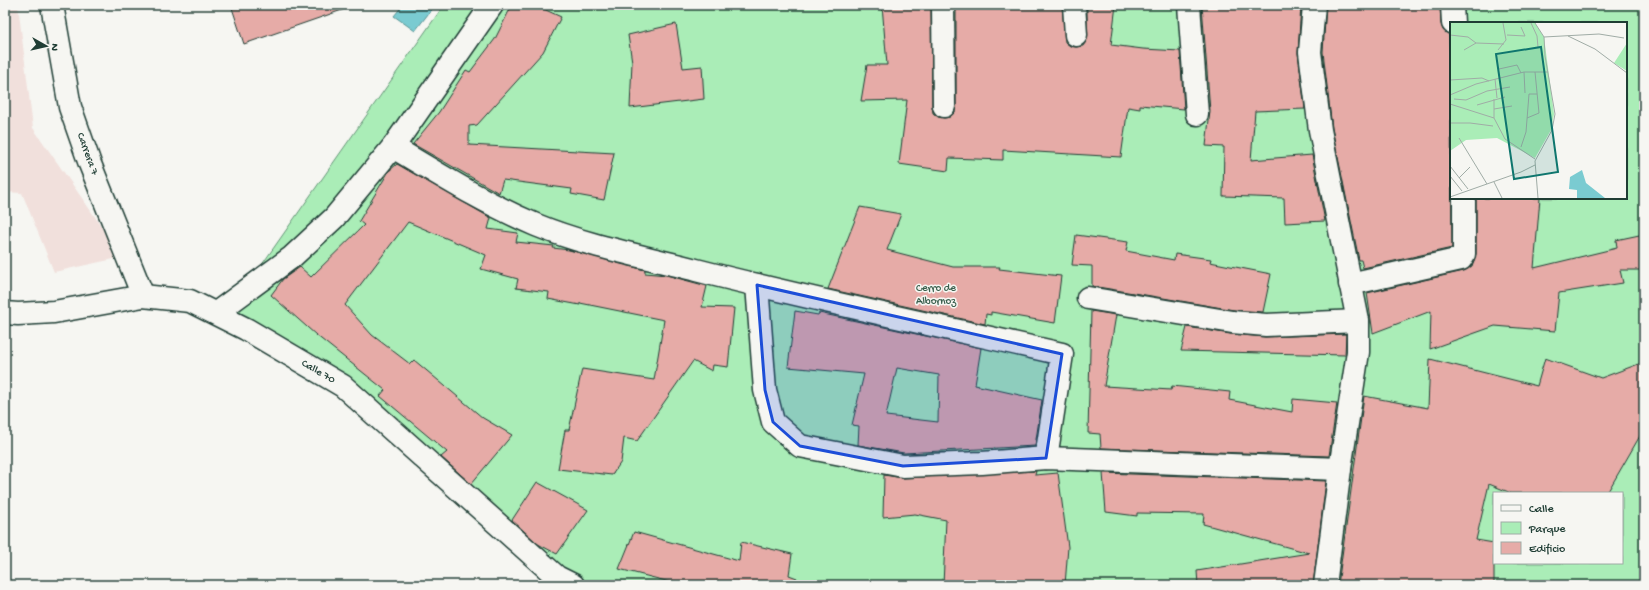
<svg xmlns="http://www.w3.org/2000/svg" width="1649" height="590" font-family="'Gochi Hand',sans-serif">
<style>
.built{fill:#f1e0dc}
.green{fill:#aaedb7;stroke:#649576;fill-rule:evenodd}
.water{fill:#7acbd1;stroke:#569292}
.building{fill:#e6aba7;stroke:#1f3d34;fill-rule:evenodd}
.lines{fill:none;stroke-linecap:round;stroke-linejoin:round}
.minor-casing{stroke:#1f3d34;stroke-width:25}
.tertiary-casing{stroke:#1f3d34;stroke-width:25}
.minor{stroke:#f6f6f2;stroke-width:22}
.tertiary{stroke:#f6f6f2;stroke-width:22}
.marked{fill:#1d4ed8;fill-opacity:0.2;stroke:#1d4ed8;stroke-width:3;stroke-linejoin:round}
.labels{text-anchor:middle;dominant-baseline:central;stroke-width:3;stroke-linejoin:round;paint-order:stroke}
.street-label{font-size:11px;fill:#1f3d34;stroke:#f6f6f2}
.park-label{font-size:11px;fill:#3b604e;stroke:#f6f6f2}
.inset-road{fill:none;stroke:#a0aca6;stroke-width:1}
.view{fill:#0f766e;fill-opacity:0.15;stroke:#0f766e;stroke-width:2}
.inset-edge{fill:none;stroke:#1f3d34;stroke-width:2}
</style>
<rect width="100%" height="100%" fill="#f6f6f2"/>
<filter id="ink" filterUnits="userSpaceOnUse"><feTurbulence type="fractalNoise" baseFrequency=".025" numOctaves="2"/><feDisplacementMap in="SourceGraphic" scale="8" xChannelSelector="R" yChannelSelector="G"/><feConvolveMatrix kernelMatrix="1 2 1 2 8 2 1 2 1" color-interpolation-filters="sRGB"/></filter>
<g filter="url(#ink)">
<!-- built -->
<polygon class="built" points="5,5 18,5 33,128 123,257 54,272 22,193 5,192"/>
<!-- green -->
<path class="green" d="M444,5H1644V585H592L559,568L345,377L228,313ZM1451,23H1626V198H1451ZM1494,493H1622V563H1494Z"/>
<!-- water -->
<polygon class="water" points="403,5 435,5 415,31 394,16"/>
<!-- building -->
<g class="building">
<polygon points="231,5 345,5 345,9 244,44"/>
<polygon points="512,5 535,5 561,17 543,52 477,125 469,126 469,145 614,153 604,200 571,194 572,189 503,180 499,193 413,144 439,112 466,70 470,72 495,39"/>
<polygon points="882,5 931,5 932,106 933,113 938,117 944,118 950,117 955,112 956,106 956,5 1062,5 1065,42 1070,46 1076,47 1083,46 1087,40 1087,5 1116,5 1111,45 1143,49 1180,51 1184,109 1140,105 1140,109 1128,107 1121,157 1003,150 1003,160 949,158 948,171 899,164 907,100 861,101 867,65 887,65"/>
<polygon points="1202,5 1301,5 1298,53 1305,109 1255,111 1251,160 1312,155 1325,221 1285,223 1284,198 1223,196 1224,147 1206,146 1210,111"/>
<polygon points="1326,5 1440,5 1441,24 1443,30 1449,34 1451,106 1452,248 1363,268 1361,260 1359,260 1332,128 1323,52"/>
<polygon points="676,24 683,68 702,66 704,99 630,108 632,62 628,35"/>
<polygon points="397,164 491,218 488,229 518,233 516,242 554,246 553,248 569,250 645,270 645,273 666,275 707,286 702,307 734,308 728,367 713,365 712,371 693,361 637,441 624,438 621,462 612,475 558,469 565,430 569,430 582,369 654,380 664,320 580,303 580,305 548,299 549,292 516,288 518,279 481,269 486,255 408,222 345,305 372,335 410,364 414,360 483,418 512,435 471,484 441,457 447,452 380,396 385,390 316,335 271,295 283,279 300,267 311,277 364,225 359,221 389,171"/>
<polygon points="1476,198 1540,198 1534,268 1617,248 1616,240 1644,234 1644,270 1620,270 1623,283 1559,293 1555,331 1495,326 1430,349 1431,311 1373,333 1367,293 1464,271 1472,266 1476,254"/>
<polygon points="860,207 901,214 887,250 953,267 1000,267 999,269 1061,276 1055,323 991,312 991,315 986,314 985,324 828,289"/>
<polygon points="1076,235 1128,242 1126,251 1174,260 1175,254 1211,259 1210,262 1271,274 1263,312 1234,310 1092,286 1092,266 1072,265"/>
<path d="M795,311L818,315L819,313L981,348L975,385L1042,400L1035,446L904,453L858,445L859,426L852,425L864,374L788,367ZM897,368L939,375L938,422L886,416Z"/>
<polygon points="1091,311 1116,315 1104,386 1171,390 1172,386 1230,392 1229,400 1292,412 1293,399 1337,403 1329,456 1101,448 1100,434 1088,433"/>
<polygon points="1187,327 1230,334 1265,337 1346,334 1345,355 1181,351"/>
<polygon points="1545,358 1601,378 1644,362 1644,429 1607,493 1511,493 1489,484 1476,540 1494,543 1494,585 1338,585 1364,396 1428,408 1430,359 1537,386"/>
<polygon points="1036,471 1035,475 1058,473 1068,547 1065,585 943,585 946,520 915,514 883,517 884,475 903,478"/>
<polygon points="1103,473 1326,481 1313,585 1198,585 1197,571 1309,553 1203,524 1204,514 1137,513 1137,516 1106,512"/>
<polygon points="537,482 588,510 557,554 538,544 512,520"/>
<polygon points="634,532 739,561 741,542 792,554 789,575 797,578 796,585 682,585 619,569"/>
</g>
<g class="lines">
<!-- minor casing -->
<g class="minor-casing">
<g id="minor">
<polyline points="52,5 70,107 90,164 143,296"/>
<polyline points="943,5 944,106"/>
<polyline points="1074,5 1076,35"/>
<polyline points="1189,5 1197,114"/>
<polyline points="1314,5 1310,52 1320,130 1358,321 1358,352 1340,469 1325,585"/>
<polyline points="1452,5 1453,23"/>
<path d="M393,147C440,175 486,204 536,225C587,246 643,256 696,270C817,301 940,326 1062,354L1046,458"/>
<polyline points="1350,284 1461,259 1464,254 1464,198"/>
<polyline points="757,285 765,390 773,422 800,446 903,466 982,463 1046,458 1340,469"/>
<polyline points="1088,298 1232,322 1266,325 1358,321"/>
<polyline points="216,313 292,257 334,218 393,147 492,5"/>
</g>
</g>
<!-- tertiary casing -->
<g class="tertiary-casing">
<polyline id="tertiary" points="5,313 18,314 54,312 143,296 190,301 246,329 343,386 557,577 573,585"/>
</g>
<!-- minor -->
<use href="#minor" class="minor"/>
<!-- tertiary -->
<use href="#tertiary" class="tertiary"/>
</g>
</g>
<!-- marked area -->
<path class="marked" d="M757,285L1062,354L1046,458L903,466L800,446L773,422L765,390Z"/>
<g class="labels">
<!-- street labels -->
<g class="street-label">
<text transform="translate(87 154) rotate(70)">Carrera 7</text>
<text transform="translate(318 372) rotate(30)">Calle 70</text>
</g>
<!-- park labels -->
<g class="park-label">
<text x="936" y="289">Cerro de<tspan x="936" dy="13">Albornoz</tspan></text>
</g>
</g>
<!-- overview -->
<g transform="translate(1450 22)">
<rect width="177" height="177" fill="#f6f6f2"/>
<path d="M0,1H85L94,15L104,92L101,108L85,136L47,116L16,118L0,129ZM177,21V49L164,41Z" fill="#aaedb7"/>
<path d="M132,148L136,161L155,176H127V168L119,167L120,155Z" fill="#7acbd1"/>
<path class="inset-road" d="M81,1L87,14L88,25M85,1L94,15L95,34L105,92L102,108L85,139L88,176M0,13L18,15L26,21L54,22M57,13L75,14L71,5M118,14L145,27L177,51M94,15L149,12L174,16M14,28L26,21M48,28L56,18L53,1M49,47L67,43L71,51M74,50L75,71M45,57L47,76M0,58L32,56L39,59M0,73L26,62L74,50H98M4,77L16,78L37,69L60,65M44,77V96L55,117L85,137M0,82L44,96M27,83L55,75M44,87L62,84M77,96L89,91L85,50M0,101H20L43,104M9,116L37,162M71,125L76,110L79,72H87M0,144L18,167M0,154L12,169M9,156L20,145M44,160L52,176M0,175L71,150L85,143"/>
<path class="view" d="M91,25L108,150L64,157L46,32Z"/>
<rect width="177" height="177" class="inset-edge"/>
</g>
<!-- margin -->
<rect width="1649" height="590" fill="none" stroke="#f6f6f2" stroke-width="20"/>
<rect x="10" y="10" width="1629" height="570" fill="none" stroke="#1f3d34" stroke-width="1.5" filter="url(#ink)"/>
<!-- legend -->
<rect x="1493" y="492" width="130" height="72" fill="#f6f6f2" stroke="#a0aca6"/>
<rect x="1501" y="505" width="20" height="6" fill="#f6f6f2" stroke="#a0aca6"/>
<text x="1529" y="512" font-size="12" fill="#1f3d34">Calle</text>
<rect x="1501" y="522" width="20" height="12" fill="#aaedb7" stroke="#a0aca6"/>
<text x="1529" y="532" font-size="12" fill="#1f3d34">Parque</text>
<rect x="1501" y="542" width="20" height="12" fill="#e6aba7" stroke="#a0aca6"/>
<text x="1529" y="552" font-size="12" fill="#1f3d34">Edificio</text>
<!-- north arrow -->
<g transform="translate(46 46) rotate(98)" stroke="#f6f6f2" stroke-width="3" paint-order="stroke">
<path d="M0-3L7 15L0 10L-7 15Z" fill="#1f3d34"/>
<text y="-6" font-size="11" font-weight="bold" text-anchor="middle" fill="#1f3d34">N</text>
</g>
</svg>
